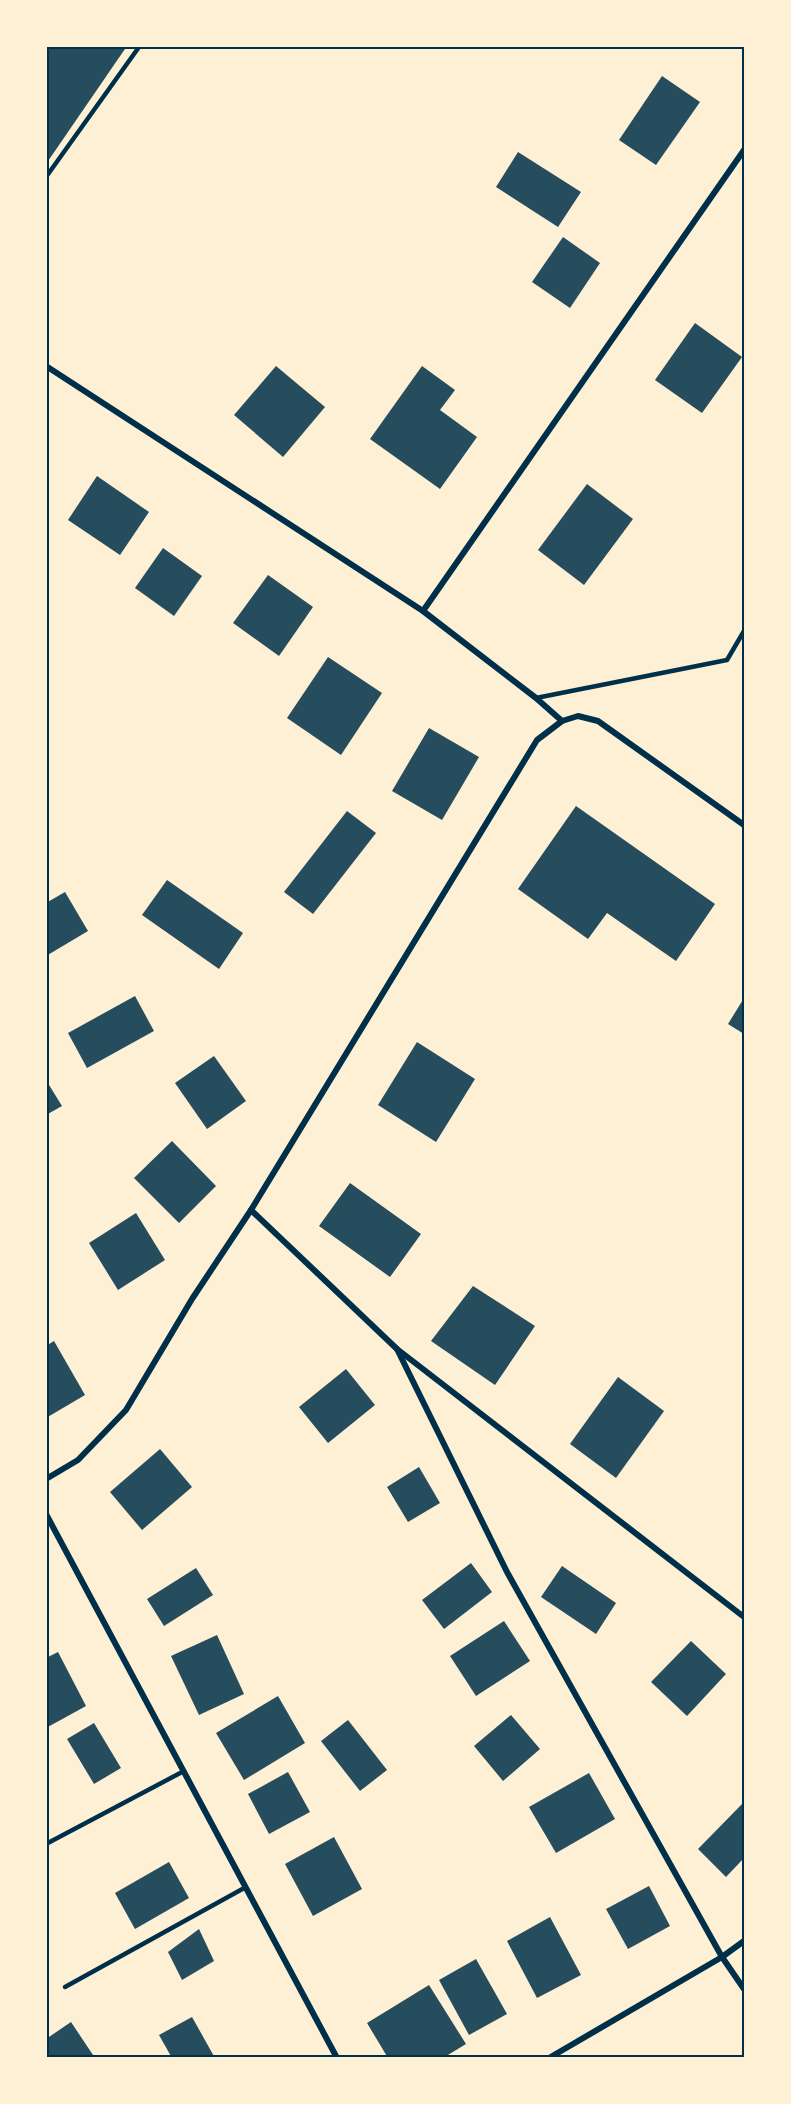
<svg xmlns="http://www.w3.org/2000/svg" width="791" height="2104" font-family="Overpass,sans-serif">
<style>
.building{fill:#264d5e}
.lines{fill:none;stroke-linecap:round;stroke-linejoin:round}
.service{stroke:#003049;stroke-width:4.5}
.minor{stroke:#003049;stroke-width:6}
.neatline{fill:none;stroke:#003049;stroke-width:2}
</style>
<rect width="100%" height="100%" fill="#fdf0d5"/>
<!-- building -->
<g class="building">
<polygon points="46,46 127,46 46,164"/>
<polygon points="662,76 700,102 656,165 619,140"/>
<polygon points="518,152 581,192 558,227 496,187"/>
<polygon points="563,237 600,263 570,308 532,282"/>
<polygon points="695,323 742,357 702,413 655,380"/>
<polygon points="276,366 325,407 283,457 234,415"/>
<polygon points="422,366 455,390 440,410 477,437 440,489 370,439"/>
<polygon points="97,476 149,512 120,555 68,520"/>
<polygon points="587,484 633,519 584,585 538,550"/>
<polygon points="163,548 202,576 174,616 135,588"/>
<polygon points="268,575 313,607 279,656 233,623"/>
<polygon points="328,657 382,693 341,755 287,718"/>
<polygon points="429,728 479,757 442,820 392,791"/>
<polygon points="576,806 715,904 676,961 607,913 588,939 518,889"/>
<polygon points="347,811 376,833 313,914 284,892"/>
<polygon points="167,880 243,933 219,969 142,915"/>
<polygon points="65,892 88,931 46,956 46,903"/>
<polygon points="135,996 154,1031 87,1068 68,1033"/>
<polygon points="744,998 744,1034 728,1024"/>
<polygon points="417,1042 475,1079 436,1142 378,1105"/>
<polygon points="214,1056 246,1101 207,1129 175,1083"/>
<polygon points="46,1080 62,1106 46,1115"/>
<polygon points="172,1141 216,1186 179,1223 134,1178"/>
<polygon points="350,1183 421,1234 390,1277 319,1226"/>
<polygon points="136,1213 165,1260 118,1290 89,1243"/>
<polygon points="473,1286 535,1326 495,1385 431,1341"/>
<polygon points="54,1341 85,1395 46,1418 46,1346"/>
<polygon points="346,1369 375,1405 328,1443 299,1407"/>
<polygon points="618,1377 664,1411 616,1478 570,1444"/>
<polygon points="160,1449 192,1487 142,1530 110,1492"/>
<polygon points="419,1467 440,1503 408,1522 387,1487"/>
<polygon points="471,1563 492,1592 444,1629 422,1600"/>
<polygon points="562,1566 616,1603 596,1634 541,1597"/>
<polygon points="196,1568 213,1595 164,1626 147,1599"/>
<polygon points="504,1621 530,1661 476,1696 450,1656"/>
<polygon points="217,1635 244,1694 199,1715 171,1656"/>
<polygon points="691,1641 726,1674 687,1716 651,1682"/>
<polygon points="58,1652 86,1706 46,1728 46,1658"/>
<polygon points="278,1696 305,1743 244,1780 216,1733"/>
<polygon points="511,1715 540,1749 503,1781 474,1746"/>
<polygon points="348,1720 387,1770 360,1791 321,1741"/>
<polygon points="94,1723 121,1768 94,1784 67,1739"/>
<polygon points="288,1772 310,1812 269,1834 248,1794"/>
<polygon points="589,1773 615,1819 556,1853 529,1807"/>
<polygon points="744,1802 744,1858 726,1877 698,1849"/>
<polygon points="334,1837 362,1889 313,1916 285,1864"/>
<polygon points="169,1862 189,1898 135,1929 115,1893"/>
<polygon points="649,1886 670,1926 628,1949 606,1909"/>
<polygon points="550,1917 581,1975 537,1998 507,1941"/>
<polygon points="199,1929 214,1961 182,1980 168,1952"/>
<polygon points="476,1959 507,2014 469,2035 439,1980"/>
<polygon points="429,1985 466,2044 443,2058 388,2058 367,2023"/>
<polygon points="192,2017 215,2058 172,2058 159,2035"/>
<polygon points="71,2022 95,2058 46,2058 46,2039"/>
</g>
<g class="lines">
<!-- service -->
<g class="service">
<polyline points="46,177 139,47"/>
<polyline points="536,698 727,660 744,631"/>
<polyline points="46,1844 184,1771"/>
<polyline points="65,1987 246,1887"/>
</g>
<!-- minor -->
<g class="minor">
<polyline points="46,366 423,611 536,698 562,721 578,716 598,721 744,825"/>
<polyline points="423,611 744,150"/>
<polyline points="251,1210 397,1349 744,1617"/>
<polyline points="397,1349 507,1572 722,1957 744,1989"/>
<polyline points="46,1479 78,1460 126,1410 192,1299 251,1210 537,740 562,721"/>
<polyline points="46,1514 337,2058"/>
<polyline points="549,2058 722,1957 744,1941"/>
</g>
</g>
<!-- border -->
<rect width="791" height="2104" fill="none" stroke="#fdf0d5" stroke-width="96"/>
<rect x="48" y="48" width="695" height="2008" class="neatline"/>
</svg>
